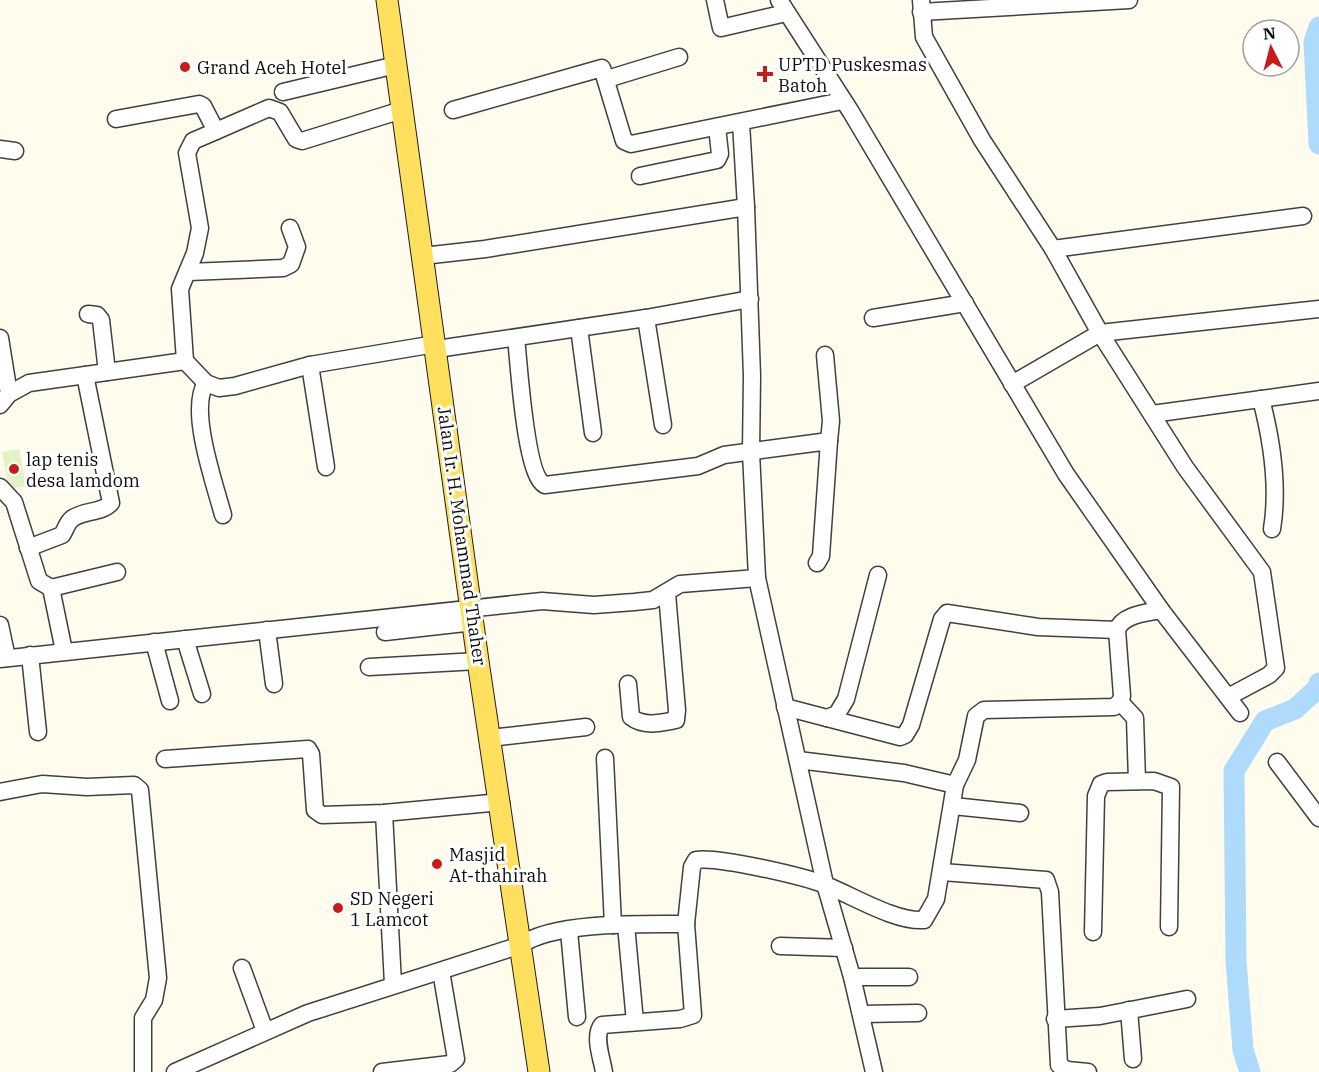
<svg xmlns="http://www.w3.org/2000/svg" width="1319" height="1072" font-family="'IBM Plex Serif',serif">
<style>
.pitch{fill:#e1f3c7}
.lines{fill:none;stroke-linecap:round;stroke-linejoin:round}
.river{stroke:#aedafb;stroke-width:21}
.minor-casing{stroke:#404040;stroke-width:19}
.major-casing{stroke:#1e1e1e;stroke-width:23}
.minor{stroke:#fff;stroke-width:16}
.major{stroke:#ffe05e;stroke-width:21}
.poi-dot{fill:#c81c1b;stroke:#fff;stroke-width:2}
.labels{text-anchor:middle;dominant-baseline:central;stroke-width:6;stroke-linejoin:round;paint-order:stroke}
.poi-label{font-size:18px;fill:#0d0d0d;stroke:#fff;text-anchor:start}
.street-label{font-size:18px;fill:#0d0d0d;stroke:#fff}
</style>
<rect width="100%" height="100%" fill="#fffcee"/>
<!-- pitch -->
<polygon class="pitch" points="19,449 26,486 9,489 2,452"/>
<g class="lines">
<!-- river -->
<g class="river">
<polyline points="1319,27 1314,42 1319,144"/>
<polyline points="1250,1072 1243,1050 1236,961 1234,771 1265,721 1295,709 1318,688 1319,683"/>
</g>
<!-- minor casing -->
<g class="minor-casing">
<g id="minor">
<polyline points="715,0 721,28 786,13"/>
<polyline points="779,0 851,112 1066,474 1161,610 1240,713"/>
<polyline points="921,0 924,37 982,140 1053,249 1303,216"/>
<polyline points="921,12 1129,0"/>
<polyline points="607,79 679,57"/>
<polyline points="283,92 396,65"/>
<polyline points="453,110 602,68 624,141 631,144 842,101"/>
<polyline points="116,119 199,104 203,106 216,131"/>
<polyline points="741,123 746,207 752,376 751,452 757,578 825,884 852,977 874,1072"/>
<polyline points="0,149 15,151"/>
<polyline points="640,176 717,160 720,154 717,127"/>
<polyline points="1053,249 1100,333 1185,467 1262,572 1276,668 1269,675 1228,697"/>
<polyline points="423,256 485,249 746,207"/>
<polyline points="189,272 283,268 291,264 297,247 290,228"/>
<polyline points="88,314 97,315 101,320 107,372"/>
<polyline points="646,318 663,425"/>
<polyline points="873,318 965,303"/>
<polyline points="579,328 593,433"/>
<polyline points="0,338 9,394"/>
<path d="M516,338C519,363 525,476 545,485L698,466L724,455L829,441L821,556L817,563"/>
<polyline points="437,349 646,318 750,299"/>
<polyline points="825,355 831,421 829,441"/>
<polyline points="185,361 180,289 195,253 200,228 187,153 193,141 269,108 280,112 296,139 302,141 402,110"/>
<polyline points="310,365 326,467"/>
<path d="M206,383C188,410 215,484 223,515"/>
<polyline points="1012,384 1100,333 1319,309"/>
<path d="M1261,399C1272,441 1279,486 1272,529"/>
<polyline points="0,405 9,394 29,383 185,361 206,383 219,388 235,386 310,365 435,344"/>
<polyline points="1152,414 1319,391"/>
<polyline points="0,487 14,502 39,581 51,588 64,651"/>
<path d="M28,548L62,535C66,529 67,522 73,518C85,510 102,513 111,503L85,375"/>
<polyline points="51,588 117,572"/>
<polyline points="0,625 7,658"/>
<polyline points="267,630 274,684"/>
<polyline points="385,632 474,622"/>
<polyline points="185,639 202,694"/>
<polyline points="154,642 170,701"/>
<polyline points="30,655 38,732"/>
<polyline points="0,659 542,601 594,605 634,602 653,600 680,584 757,578"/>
<polyline points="369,667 478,661"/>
<path d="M628,684L631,717C644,727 660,723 676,720L677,710L667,594"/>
<polyline points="1120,702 1135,718 1137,781"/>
<polyline points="785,707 827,718 837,714 846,699 878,575"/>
<polyline points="827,718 900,737 905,735 911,725 942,619 947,613 1038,627 1117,630"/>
<polyline points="490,738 586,727"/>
<polyline points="605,758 613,925"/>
<polyline points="165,759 308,749 311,754 315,810 322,815 384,813 501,802"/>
<polyline points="798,760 904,773 955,785"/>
<polyline points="1277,762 1319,818"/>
<polyline points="0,792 42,784 87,787 134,785 140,790 158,978 154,1000 143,1018 143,1072"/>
<polyline points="953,806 1020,813"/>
<polyline points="384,813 393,984"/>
<polyline points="942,872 1046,880 1050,892 1059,1065 1067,1070 1088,1072"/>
<polyline points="626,925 635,1022"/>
<polyline points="569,931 577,1017"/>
<polyline points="1093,932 1096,796 1101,784 1107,782 1154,781 1171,787 1169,927"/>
<polyline points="780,946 844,948"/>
<polyline points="242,968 265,1031"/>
<polyline points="852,977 909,977"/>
<polyline points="1129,1010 1133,1059"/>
<polyline points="861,1014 918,1013"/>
<polyline points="1055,1019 1100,1016 1187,999"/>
<path d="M175,1072L308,1013L521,945C553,921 647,924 686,924L692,867L696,860C717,856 807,877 828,886C855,897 896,922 924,920L936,899L955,785L967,760L976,716L984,710L1114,707L1120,702L1122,696L1117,630C1123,614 1147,613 1161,610"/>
<polyline points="382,1072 450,1064 456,1059 441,971"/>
<path d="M604,1072C602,1059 593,1036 602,1025L680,1019L693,1015L686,924"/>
</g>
</g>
<!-- major casing -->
<g class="major-casing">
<polyline id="major" points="387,0 478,661 539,1072"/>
</g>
<!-- minor -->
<use href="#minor" class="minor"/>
<!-- major -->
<use href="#major" class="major"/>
</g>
<!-- markers -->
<g class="poi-dot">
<circle cx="185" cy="67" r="6"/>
<path d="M762 65h6v6h6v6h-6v6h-6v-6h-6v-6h6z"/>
<circle cx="14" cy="469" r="6"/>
<circle cx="437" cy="864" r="6"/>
<circle cx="338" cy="908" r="6"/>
</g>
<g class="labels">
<!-- poi labels -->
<g class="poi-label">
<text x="778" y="64">UPTD Puskesmas<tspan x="778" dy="21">Batoh</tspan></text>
<text x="197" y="67">Grand Aceh Hotel</text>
<text x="26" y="459">lap tenis<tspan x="26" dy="21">desa lamdom</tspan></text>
<text x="449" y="854">Masjid<tspan x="449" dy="21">At-thahirah</tspan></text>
<text x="350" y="898">SD Negeri<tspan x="350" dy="21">1 Lamcot</tspan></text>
</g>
<!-- street labels -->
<g class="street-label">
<text transform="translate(462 536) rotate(82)">Jalan Ir. H. Mohammad Thaher</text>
</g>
</g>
<!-- north arrow -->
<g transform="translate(1271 48) rotate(354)"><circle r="28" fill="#ffffff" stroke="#9e9e9e" stroke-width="1.5"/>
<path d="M0-4.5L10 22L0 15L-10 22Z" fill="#c81c1b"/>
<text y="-9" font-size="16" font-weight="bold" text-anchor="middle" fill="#0d0d0d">N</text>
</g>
</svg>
